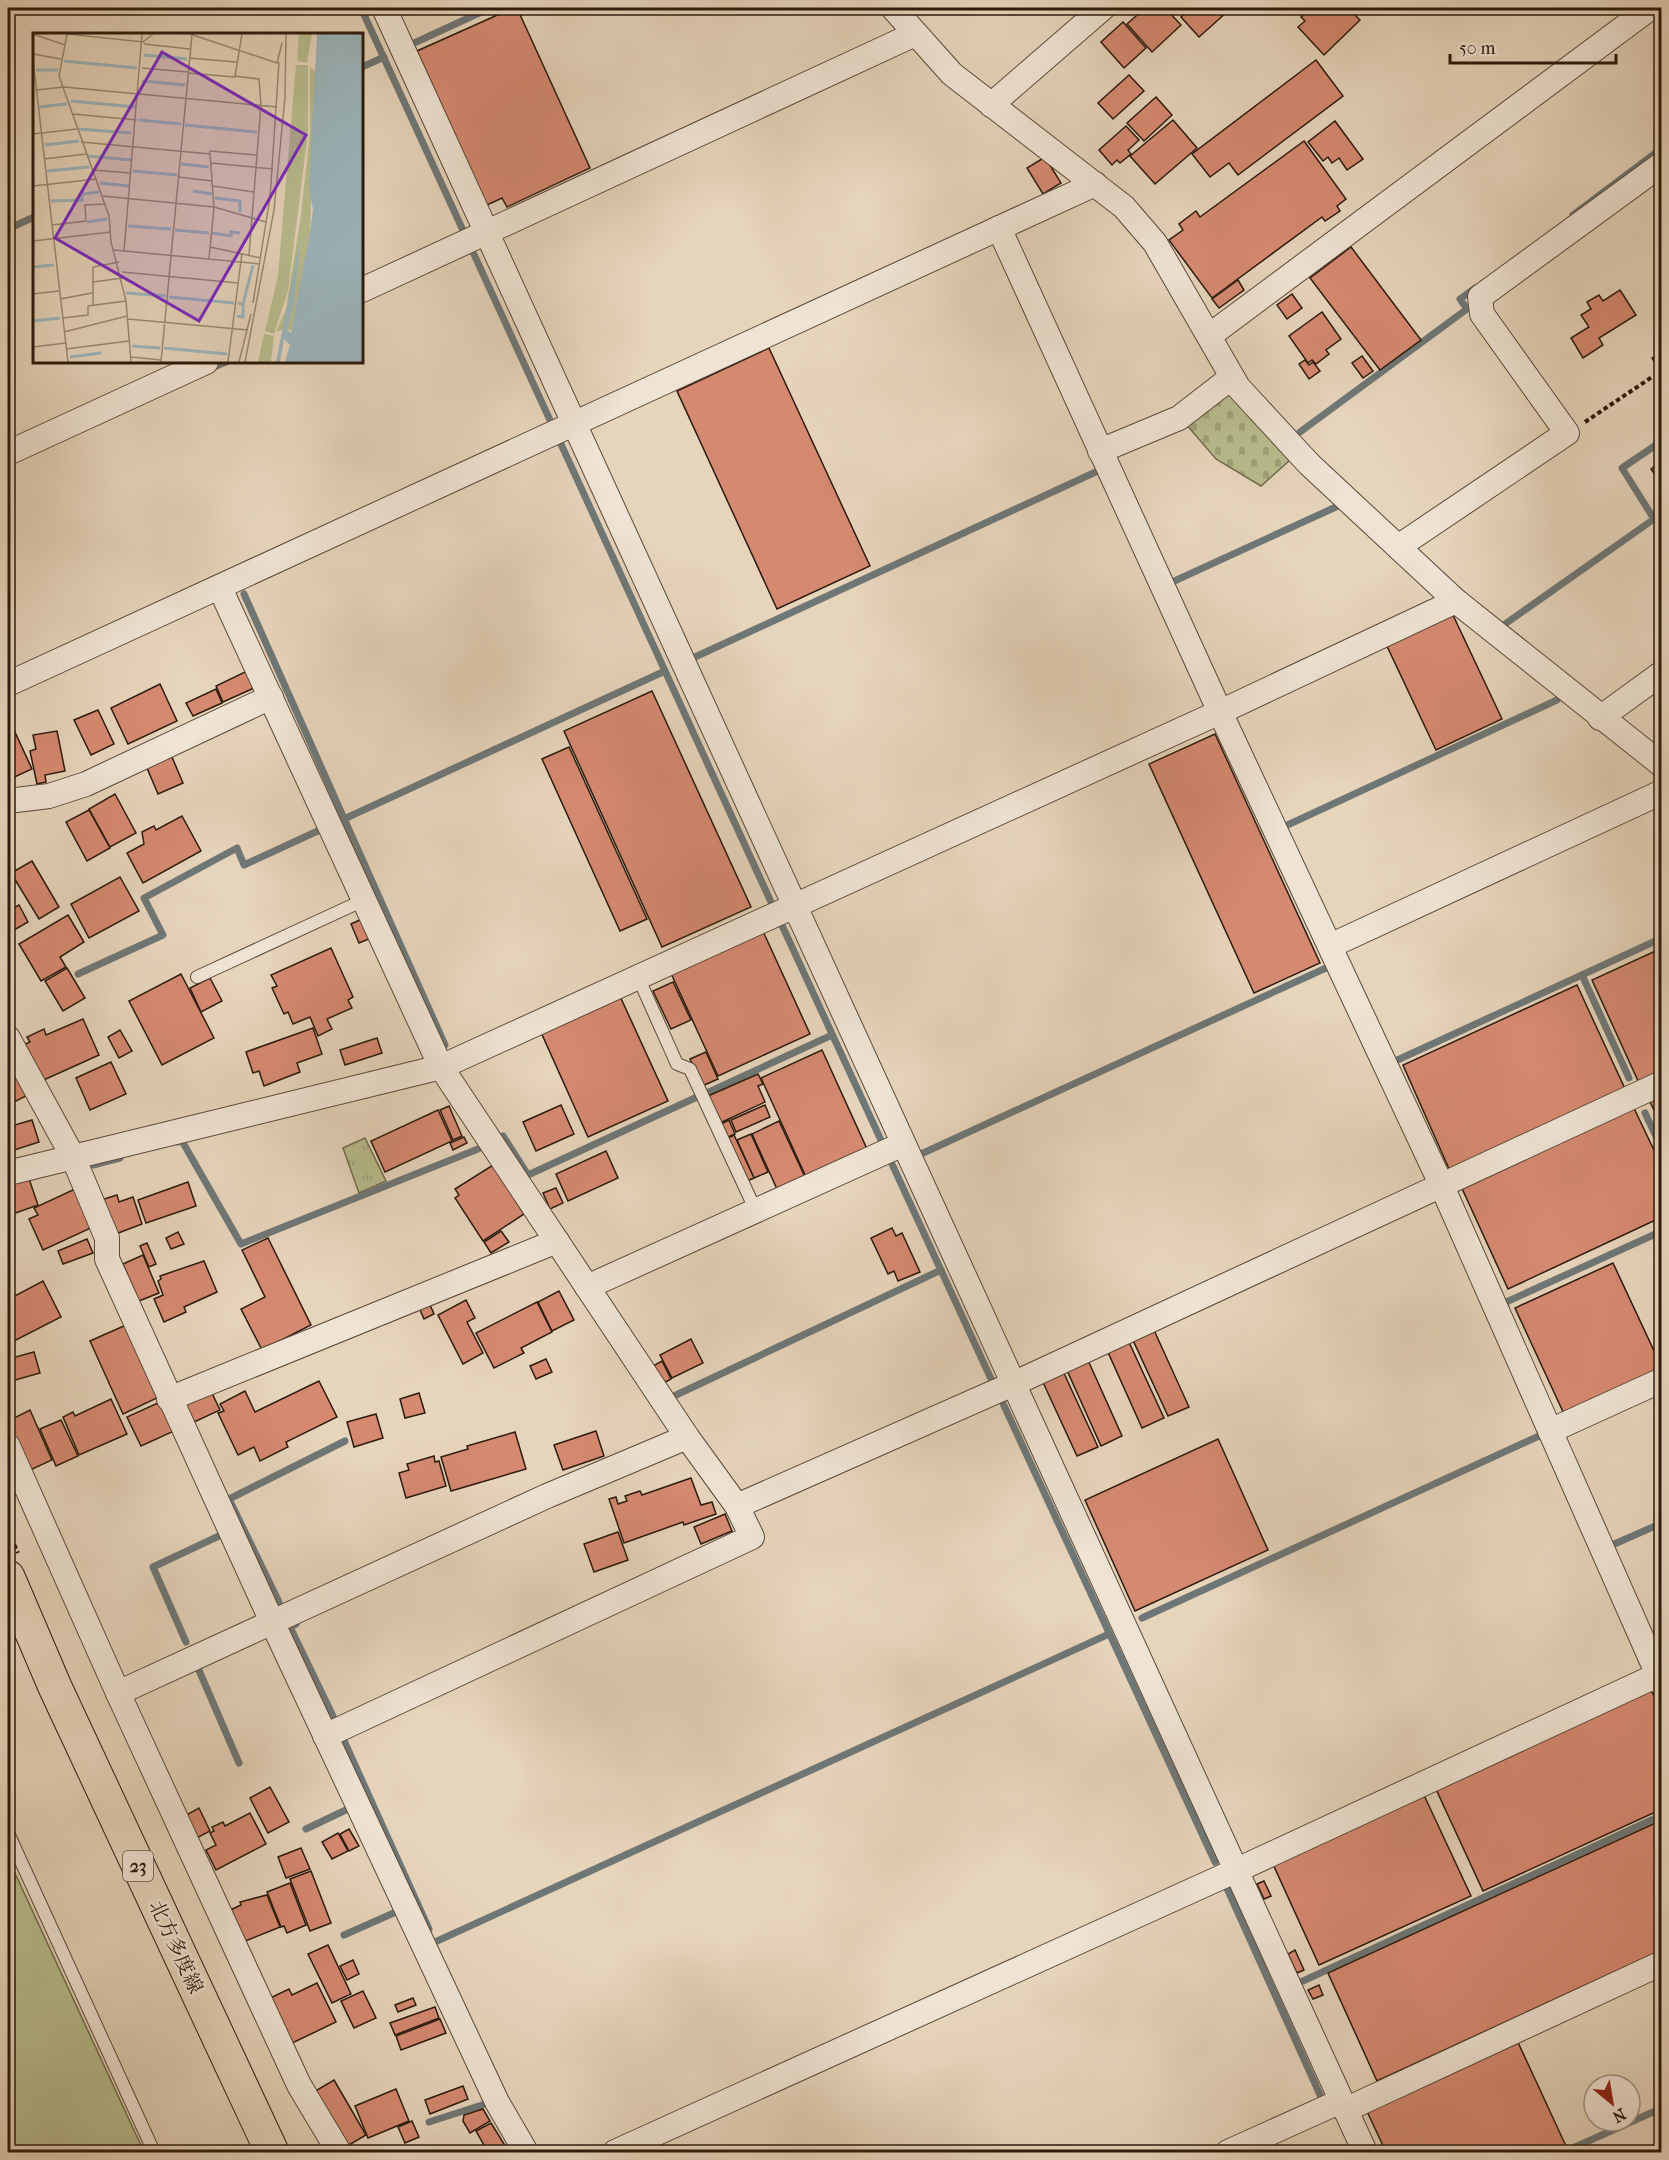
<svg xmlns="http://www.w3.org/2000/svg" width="1669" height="2160" font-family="'IM FELL French Canon','Noto Serif JP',serif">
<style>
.grass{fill:#b8bc8e;stroke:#726b4d;stroke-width:1.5}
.cemetery{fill:url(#cemetery-stones);stroke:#726b4d;stroke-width:1.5}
.park{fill:url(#park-tufts);stroke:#726b4d;stroke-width:1.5}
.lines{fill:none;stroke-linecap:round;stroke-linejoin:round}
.stream{stroke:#6f7776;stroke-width:7}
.building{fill:#d58971;stroke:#2c1a0c;stroke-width:1.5}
.lane-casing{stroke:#5a4838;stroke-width:14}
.street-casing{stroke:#5a4838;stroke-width:26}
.primary-casing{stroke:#2c1a0c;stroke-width:35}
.path{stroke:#2c1a0c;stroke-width:4;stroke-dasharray:4.5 3;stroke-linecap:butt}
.lane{stroke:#efe3d3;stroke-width:12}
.street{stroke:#efe3d3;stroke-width:24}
.primary{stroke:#e6d4bb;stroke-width:33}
.labels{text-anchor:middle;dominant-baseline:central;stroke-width:5;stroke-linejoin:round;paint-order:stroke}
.shield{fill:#efe3d3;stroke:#665648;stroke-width:1.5}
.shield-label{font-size:18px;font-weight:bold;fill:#2c1a0c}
.street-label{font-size:20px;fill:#2c1a0c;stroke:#efe3d3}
.inset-river{fill:none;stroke:#9cb5bc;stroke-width:3}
.inset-road{fill:none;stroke:#9c8a75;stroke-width:1.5}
.view{fill:#7b2cbf;fill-opacity:0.15;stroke:#7b2cbf;stroke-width:3}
.inset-edge{fill:none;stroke:#2c1a0c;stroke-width:3}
</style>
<defs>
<pattern id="cemetery-stones" width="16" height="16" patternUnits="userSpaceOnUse" patternTransform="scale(1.5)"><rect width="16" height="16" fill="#b8bc8e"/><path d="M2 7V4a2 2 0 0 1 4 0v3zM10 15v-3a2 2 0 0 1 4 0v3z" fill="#9ea179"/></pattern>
<pattern id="park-tufts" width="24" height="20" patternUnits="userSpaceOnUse" patternTransform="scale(1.5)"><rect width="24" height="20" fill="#b8bc8e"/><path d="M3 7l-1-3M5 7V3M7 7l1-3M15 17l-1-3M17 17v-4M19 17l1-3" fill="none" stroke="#9ea179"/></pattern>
</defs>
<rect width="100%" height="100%" fill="#e6d4bb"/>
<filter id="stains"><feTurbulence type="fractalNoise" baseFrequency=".00333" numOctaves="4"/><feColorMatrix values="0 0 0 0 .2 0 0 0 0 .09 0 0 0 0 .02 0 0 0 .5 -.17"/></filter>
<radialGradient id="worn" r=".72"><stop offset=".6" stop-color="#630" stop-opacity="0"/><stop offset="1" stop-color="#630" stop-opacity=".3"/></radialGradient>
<!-- grass -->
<polygon class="grass" points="8,1858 144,2152 8,2152"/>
<!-- cemetery -->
<polygon class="cemetery" points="1226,390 1290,460 1261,486 1216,459 1186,424"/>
<!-- park -->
<polygon class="park" points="365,1138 386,1181 359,1193 343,1148"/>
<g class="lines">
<!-- stream -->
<g class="stream">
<polyline points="361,8 771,902"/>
<polyline points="412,44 490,8"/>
<polyline points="362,67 384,57"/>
<polyline points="1573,215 1662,148"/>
<polyline points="8,229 34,217"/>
<polyline points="209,369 226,362"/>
<polyline points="1300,432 1467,309 1460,299 1475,288"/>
<polyline points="1168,579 1170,583 1338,506"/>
<polyline points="244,594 445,1045"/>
<polyline points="1505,624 1654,519 1622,468 1662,441"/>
<polyline points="695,657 1100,470"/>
<polyline points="344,819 665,671"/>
<polyline points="1281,828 1557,700"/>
<polyline points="780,921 992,1381"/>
<polyline points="78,974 163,935 144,898 237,848 244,865 322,829"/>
<polyline points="1582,975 1629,1078"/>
<polyline points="1390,1060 1391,1063 1662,938"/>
<polyline points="709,1092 832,1035"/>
<polyline points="1645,1113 1662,1149"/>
<polyline points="503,1136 528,1175 697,1097"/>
<polyline points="177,1142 182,1141 241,1244 478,1149"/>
<polyline points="921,1154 1326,968"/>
<polyline points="93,1165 120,1158"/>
<polyline points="1506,1307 1504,1303 1662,1231"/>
<polyline points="674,1396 941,1270"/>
<polyline points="1000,1397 1215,1862"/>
<polyline points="1612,1545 1662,1523"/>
<polyline points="279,1602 229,1499 345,1441"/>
<polyline points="1142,1618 1539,1436"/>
<polyline points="296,1624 290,1627 333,1716"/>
<polyline points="186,1642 153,1567 221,1535"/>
<polyline points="198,1668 239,1763"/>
<polyline points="341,1734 429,1929"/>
<polyline points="306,1829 350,1808"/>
<polyline points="1225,1884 1321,2097"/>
<polyline points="344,1935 396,1912"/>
<polyline points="435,1942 1109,1634"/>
<polyline points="1303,1981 1662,1815"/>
<polyline points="429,2122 485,2104"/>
<polyline points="1564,2152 1662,2108"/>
</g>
</g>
<!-- building -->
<g class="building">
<polygon points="513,8 517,8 590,168 507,207 502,198 487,205 417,51"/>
<polygon points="1145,8 1165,8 1181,25 1152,52 1127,24"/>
<polygon points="1191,8 1223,8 1227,12 1199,37 1181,17"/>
<polygon points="1312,8 1348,8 1360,20 1324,55 1298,27 1305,21 1301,17"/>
<polygon points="1123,22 1146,48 1124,68 1101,42"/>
<polygon points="1316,60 1343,96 1238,175 1229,163 1210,177 1192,154"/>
<polygon points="1129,75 1144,91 1113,119 1098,103"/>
<polygon points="1156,97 1172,115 1144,141 1127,123"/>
<polygon points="1173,120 1197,148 1155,184 1130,156"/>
<polygon points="1335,121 1363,159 1347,170 1339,158 1332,163 1328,157 1323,161 1308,142"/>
<polygon points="1126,126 1139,140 1128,150 1131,154 1120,163 1117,160 1112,165 1099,150"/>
<polygon points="1304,141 1346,199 1337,206 1340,211 1325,221 1322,217 1212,298 1169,240 1183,230 1179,224 1196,211 1200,217"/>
<polygon points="1045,157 1061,183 1043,194 1027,168"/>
<polygon points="1351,247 1421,340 1380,370 1310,278"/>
<polygon points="1238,280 1244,290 1219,308 1212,299"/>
<polygon points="1620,290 1636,315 1599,338 1603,345 1583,358 1571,338 1589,327 1581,315 1591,309 1587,302 1599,295 1603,301"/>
<polygon points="1292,294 1302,308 1287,319 1277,305"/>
<polygon points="1322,312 1341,339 1326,350 1329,354 1316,364 1312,360 1308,363 1289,336"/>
<polygon points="769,348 870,566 777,609 677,391"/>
<polygon points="1662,353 1662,374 1652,358"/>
<polygon points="1362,356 1373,371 1363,378 1352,363"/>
<polygon points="1305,360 1309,365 1313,362 1320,371 1309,379 1299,364"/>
<polygon points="1657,464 1662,470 1662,484 1651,469"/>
<polygon points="1452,613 1502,719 1436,750 1386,644"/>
<polygon points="247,671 254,688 223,702 216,686"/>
<polygon points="160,684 177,721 128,744 111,708"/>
<polygon points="216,689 222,703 193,716 186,703"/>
<polygon points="652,691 751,907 662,947 564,731"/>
<polygon points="98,710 114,744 91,755 74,720"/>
<polygon points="8,717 32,769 8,780"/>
<polygon points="57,731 65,771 45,775 46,782 37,784 30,751 36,749 33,735"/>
<polygon points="1215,734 1320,963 1254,993 1149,764"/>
<polygon points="569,747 647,919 620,931 542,759"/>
<polygon points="169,750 183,783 158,794 144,761"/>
<polygon points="115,794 136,833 110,847 89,809"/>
<polygon points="89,810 110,848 87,861 66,822"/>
<polygon points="182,816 201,851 143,883 127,853 144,844 142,832 154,826 156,830"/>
<polygon points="32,861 59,907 39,919 11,873"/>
<polygon points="120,877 139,911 89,938 71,904"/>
<polygon points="19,905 28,922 9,933 8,911"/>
<polygon points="68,915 84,942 60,957 66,967 41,981 19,944"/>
<polygon points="362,919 371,938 359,943 351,924"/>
<polygon points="762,929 810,1034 718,1076 670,971"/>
<polygon points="331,948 353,997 348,1000 352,1008 327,1019 332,1029 318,1036 310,1017 293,1024 288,1012 284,1014 272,988 277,986 271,975"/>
<polygon points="1662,948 1662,1073 1639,1083 1592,980"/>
<polygon points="67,968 85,998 63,1011 45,981"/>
<polygon points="181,974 214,1038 162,1065 129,1001"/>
<polygon points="210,978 222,1001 201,1012 190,988"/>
<polygon points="673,982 691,1020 671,1029 653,991"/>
<polygon points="1577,985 1626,1091 1450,1171 1403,1065"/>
<polygon points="619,994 668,1101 588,1137 540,1030"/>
<polygon points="83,1019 99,1055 37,1083 21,1046 30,1042 27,1037 44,1029 46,1035"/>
<polygon points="313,1028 322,1054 297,1063 300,1072 264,1086 259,1071 253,1073 246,1052"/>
<polygon points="120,1030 132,1051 119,1058 108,1037"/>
<polygon points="377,1038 382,1053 345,1065 340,1050"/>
<polygon points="822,1050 867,1149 806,1177 761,1078"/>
<polygon points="706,1052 718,1079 702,1086 690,1059"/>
<polygon points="111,1062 126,1094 90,1110 76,1078"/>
<polygon points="758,1074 763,1084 758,1086 765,1102 720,1123 708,1096"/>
<polygon points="17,1078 26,1096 8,1105 8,1083"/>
<polygon points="1662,1089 1662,1126 1647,1096"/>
<polygon points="1632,1104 1662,1167 1662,1217 1508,1289 1460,1184"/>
<polygon points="561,1105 574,1134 536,1151 523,1122"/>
<polygon points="765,1105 770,1117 736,1132 731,1120"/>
<polygon points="449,1106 462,1136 453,1140 440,1110"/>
<polygon points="438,1110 452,1141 385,1172 371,1141"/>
<polygon points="32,1120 39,1142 11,1151 8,1127"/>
<polygon points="729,1120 735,1134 728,1137 721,1124"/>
<polygon points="779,1121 805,1177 777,1189 752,1134"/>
<polygon points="751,1134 768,1172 754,1178 737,1140"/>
<polygon points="734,1135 754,1178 747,1181 728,1138"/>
<polygon points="464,1137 467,1143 453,1150 450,1143"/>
<polygon points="606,1151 618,1178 568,1201 556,1174"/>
<polygon points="493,1165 524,1214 483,1241 455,1198 459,1195 455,1189"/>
<polygon points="26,1170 38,1205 10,1215 8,1208 8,1177"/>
<polygon points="188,1182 196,1206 146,1223 138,1200"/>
<polygon points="556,1188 563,1203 550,1209 543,1193"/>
<polygon points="75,1189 93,1227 43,1250 29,1219 38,1215 34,1208"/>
<polygon points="117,1195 119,1202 133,1197 142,1224 113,1235 101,1200"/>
<polygon points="892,1228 896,1236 902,1233 920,1272 898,1281 894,1271 888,1274 871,1238"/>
<polygon points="501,1231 509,1242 491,1253 484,1242"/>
<polygon points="178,1232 184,1244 171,1249 166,1238"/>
<polygon points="268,1238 311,1325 262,1350 241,1309 265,1297 242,1250"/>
<polygon points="87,1239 93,1253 63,1264 58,1251"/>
<polygon points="147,1243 156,1264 149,1267 140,1246"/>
<polygon points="143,1255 159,1293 139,1301 123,1264"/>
<polygon points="204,1261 217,1292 184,1307 186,1312 164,1322 154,1299 163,1295 158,1281 161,1279 160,1276"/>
<polygon points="1613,1263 1662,1368 1565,1416 1515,1308"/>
<polygon points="43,1281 61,1317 8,1344 8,1292 10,1291 13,1297"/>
<polygon points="559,1291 574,1320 552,1331 538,1302"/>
<polygon points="427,1298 434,1314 424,1319 417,1303"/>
<polygon points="466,1300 475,1318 467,1322 483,1353 463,1364 438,1315"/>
<polygon points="537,1302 552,1332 521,1348 524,1353 494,1368 476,1333"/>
<polygon points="126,1325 159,1397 123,1414 90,1341"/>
<polygon points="1153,1328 1189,1407 1168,1416 1132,1338"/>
<polygon points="691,1339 703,1363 672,1378 660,1355"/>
<polygon points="1128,1340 1164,1418 1142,1428 1107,1350"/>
<polygon points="34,1352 40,1373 8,1382 8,1359"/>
<polygon points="1087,1358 1122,1436 1101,1446 1066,1368"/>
<polygon points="546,1359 552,1372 536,1379 530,1366"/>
<polygon points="662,1361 671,1379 662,1384 653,1366"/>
<polygon points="1062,1369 1098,1447 1077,1456 1041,1378"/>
<polygon points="319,1381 337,1417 286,1442 288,1447 260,1461 254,1447 238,1455 218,1413 224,1411 220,1404 245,1391 255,1412"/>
<polygon points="210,1389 220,1410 192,1423 182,1402"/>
<polygon points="419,1393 425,1413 405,1418 400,1399"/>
<polygon points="111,1399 127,1434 79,1455 63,1417 73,1412 75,1416"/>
<polygon points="160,1402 174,1431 141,1446 127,1417"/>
<polygon points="30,1410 52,1460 28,1471 8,1421"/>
<polygon points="376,1414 383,1438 354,1447 347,1422"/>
<polygon points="61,1420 78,1456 56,1466 40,1429"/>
<polygon points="596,1431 604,1456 563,1470 554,1445"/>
<polygon points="515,1432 526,1469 451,1491 441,1457 468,1449 467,1446"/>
<polygon points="1218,1439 1268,1550 1135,1611 1085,1500"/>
<polygon points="434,1456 435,1462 439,1461 446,1486 406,1498 399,1473 409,1470 407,1464"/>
<polygon points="691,1478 701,1505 712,1502 716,1514 684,1525 683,1522 624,1543 609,1499 616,1497 618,1504 627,1501 625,1496 640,1491 642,1495"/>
<polygon points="725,1514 732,1531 701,1544 694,1527"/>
<polygon points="618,1532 628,1560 594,1572 584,1544"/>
<polygon points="1650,1688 1662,1713 1662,1809 1483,1891 1435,1787"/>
<polygon points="270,1787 289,1822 268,1833 250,1798"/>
<polygon points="1423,1793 1471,1896 1319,1965 1272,1862"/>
<polygon points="199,1808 210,1831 193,1840 181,1818"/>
<polygon points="250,1813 266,1844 216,1870 206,1850 216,1845 210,1833 214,1831 212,1827 223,1822 225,1826"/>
<polygon points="1662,1820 1662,1950 1377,2081 1328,1973"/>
<polygon points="349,1829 359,1846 349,1851 340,1834"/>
<polygon points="338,1833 348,1851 332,1859 322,1842"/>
<polygon points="301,1848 310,1869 286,1878 278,1857"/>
<polygon points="311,1871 331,1923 310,1931 290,1879"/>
<polygon points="1264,1881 1271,1896 1264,1899 1257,1884"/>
<polygon points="290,1883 306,1925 287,1933 284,1926 281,1927 267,1892"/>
<polygon points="267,1895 280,1927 238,1944 226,1912 241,1905 240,1902"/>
<polygon points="328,1945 351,1994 332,2003 308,1954"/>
<polygon points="1295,1950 1304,1970 1297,1973 1288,1954"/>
<polygon points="353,1960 359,1974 347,1980 340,1966"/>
<polygon points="317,1983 336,2022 288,2045 266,2000 289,1989 292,1995"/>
<polygon points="1319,1985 1323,1995 1313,1999 1308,1990"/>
<polygon points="363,1991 376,2018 354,2028 341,2001"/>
<polygon points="413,1998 416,2005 398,2012 395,2005"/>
<polygon points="435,2007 439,2018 395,2035 390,2023"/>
<polygon points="440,2019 446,2033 401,2050 396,2036"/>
<polygon points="1516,2038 1566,2146 1551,2152 1386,2152 1365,2107"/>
<polygon points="334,2080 366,2135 344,2148 312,2093"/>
<polygon points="463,2086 468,2099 430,2114 425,2100"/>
<polygon points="396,2089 409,2121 368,2138 355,2106"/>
<polygon points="483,2109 490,2121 470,2133 463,2121 464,2115"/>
<polygon points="412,2121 419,2137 405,2143 398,2127"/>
<polygon points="491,2123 509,2152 488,2152 476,2131"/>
</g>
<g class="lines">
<!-- lane casing -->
<g class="lane-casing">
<g id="lane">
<polyline points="197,977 364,900"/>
<polyline points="638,977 677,1064 690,1069 756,1211"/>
<polyline points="8,1833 154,2152"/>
</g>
</g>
<!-- street casing -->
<g class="street-casing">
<g id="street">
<polyline points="384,8 1365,2152"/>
<polyline points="893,8 952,74 1124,207 1155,243 1238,387 1309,464 1456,601 1662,765"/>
<polyline points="991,105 1103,8"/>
<polyline points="999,228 1220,712 1441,1184 1662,1684"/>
<polyline points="362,290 915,34"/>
<polyline points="1209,336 1650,8"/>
<polyline points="1100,451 1179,418 1232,377"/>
<polyline points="8,453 206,362"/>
<polyline points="1398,547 1567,433 1482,314 1480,297 1662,164"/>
<polyline points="220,588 441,1067 687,1437 737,1506 1013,1384 1662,1083"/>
<polyline points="8,684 1095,184"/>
<polyline points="1600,718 1662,673"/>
<polyline points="8,801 49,796 86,784 271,697"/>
<polyline points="1330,946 1662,792"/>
<polyline points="8,1038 73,1157 107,1238 107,1259 273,1624 497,2102 526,2152"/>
<polyline points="8,1173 441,1067 1220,712 1456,601"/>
<polyline points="587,1287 903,1144"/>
<polyline points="169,1399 557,1241"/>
<polyline points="1550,1431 1662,1380"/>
<polyline points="8,1446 118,1693 299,2085 339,2152"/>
<polyline points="118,1693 547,1496 687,1437"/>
<polyline points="325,1736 752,1537 737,1506"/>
<polyline points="1345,2110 1662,1963"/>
<polyline points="615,2152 1235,1871 1662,1673"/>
<polyline points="1228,2152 1341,2101"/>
</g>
</g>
<!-- primary casing -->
<g class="primary-casing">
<polyline id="primary" points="8,1577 55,1687 272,2152"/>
</g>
<!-- path -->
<g class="path">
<polyline points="1585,422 1652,377"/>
<polyline points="8,1531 18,1553"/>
</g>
<!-- lane -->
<use href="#lane" class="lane"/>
<!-- street -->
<use href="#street" class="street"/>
<!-- primary -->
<use href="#primary" class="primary"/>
</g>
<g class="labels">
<!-- shield labels -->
<rect class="shield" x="123" y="1851" width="30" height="30" rx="4.5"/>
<g class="shield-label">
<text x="138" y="1866">23</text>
</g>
<!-- street labels -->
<g class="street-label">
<text transform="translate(176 1947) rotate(65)">北方多度線</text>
</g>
</g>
<!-- overview -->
<g transform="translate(33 33)">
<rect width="330" height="330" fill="#e6d4bb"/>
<path d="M266,1H279L274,30L264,28ZM263,32H275V99L255,258L241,301L232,298L245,243ZM277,34L283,39L277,199L260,298L254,296L269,201L251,296L243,299L253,276L268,182L277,99ZM231,301L241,303L238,329H225Z" fill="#b8bc8e"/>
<path d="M284,1H330V329H252L257,312L251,306L247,329H243L268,202L261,270L254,296L258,300L277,199L280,177L276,153Z" fill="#9cb5bc"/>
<path class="inset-river" d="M111,22L154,26M31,28L104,35M3,37H25M109,48L152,52M38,68L103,74M6,74L34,71M106,87L148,91M152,92L224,99M46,96L98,100M12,112L46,108M55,123L99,127M148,131L176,134M14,138L56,134M100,138L144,142M67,150L96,153M160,158L179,161M182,165L207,168V179M18,168L49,167V161L66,159M54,189L74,186M95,193L138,196M142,197L176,200M179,200L198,203V199L207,200M0,234L21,232M93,260L133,263M136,264L201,270M205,270L210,271L220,232M204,283L210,284V271M0,288L27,285M99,313L127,315M131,315L194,321M37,324L68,320"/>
<path class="inset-road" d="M0,1L32,12M34,1L26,43L76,183L78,209L93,268L98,329M35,1L110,9L120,1M157,1L244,30L249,10M209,1L202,43L226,46L228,72L216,222M111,11L157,16M0,21L28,26M156,25L203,29M0,27L35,329M109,35L155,39M155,40L202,44M3,57L31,54L244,74M40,81L104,87M0,101L44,96M48,109L177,121L181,174L176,226M177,121V118L224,122M11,126L53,121M178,130L240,136M60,137L98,140M145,144L179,148M0,153L64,146M180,153L221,159M70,163L181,174L233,189M19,192L53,188L52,172L73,171M0,208L78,199M177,214L228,225M81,217L227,231M91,218L109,1M89,239L205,250M60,249L90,245M0,261L26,258M27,266L59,260M220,270L237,165L246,29M60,273V234L86,229M30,285L55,282V273L93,268M95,286L215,297M31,299L94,283M0,314L33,310M33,316L96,308M98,324L128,327M128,329L159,2M195,329L209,220M206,329L218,281M212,329L241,177L252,64L253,1"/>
<path class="view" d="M129,19L273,102L166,288L22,205Z"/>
<rect width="330" height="330" class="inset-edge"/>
</g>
<!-- margin -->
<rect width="1669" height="2160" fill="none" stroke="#e6d4bb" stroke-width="30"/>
<rect x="9" y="9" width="1651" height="2142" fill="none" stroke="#2c1a0c" stroke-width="3"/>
<rect x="15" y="15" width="1639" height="2130" fill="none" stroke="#2c1a0c" stroke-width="1.5"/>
<!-- north arrow -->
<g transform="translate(1612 2103) rotate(150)"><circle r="28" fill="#efe3d3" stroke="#a19383" stroke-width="1.5"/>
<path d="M0-4.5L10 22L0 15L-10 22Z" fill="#8f2418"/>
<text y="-9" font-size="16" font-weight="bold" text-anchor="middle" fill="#2c1a0c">N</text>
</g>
<!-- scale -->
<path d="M1450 54v9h166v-9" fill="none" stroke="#2c1a0c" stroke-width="3"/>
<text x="1459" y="54" font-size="18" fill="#2c1a0c" stroke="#efe3d3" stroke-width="4.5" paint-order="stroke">50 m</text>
<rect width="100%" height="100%" filter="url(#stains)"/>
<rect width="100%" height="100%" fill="url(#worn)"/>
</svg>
